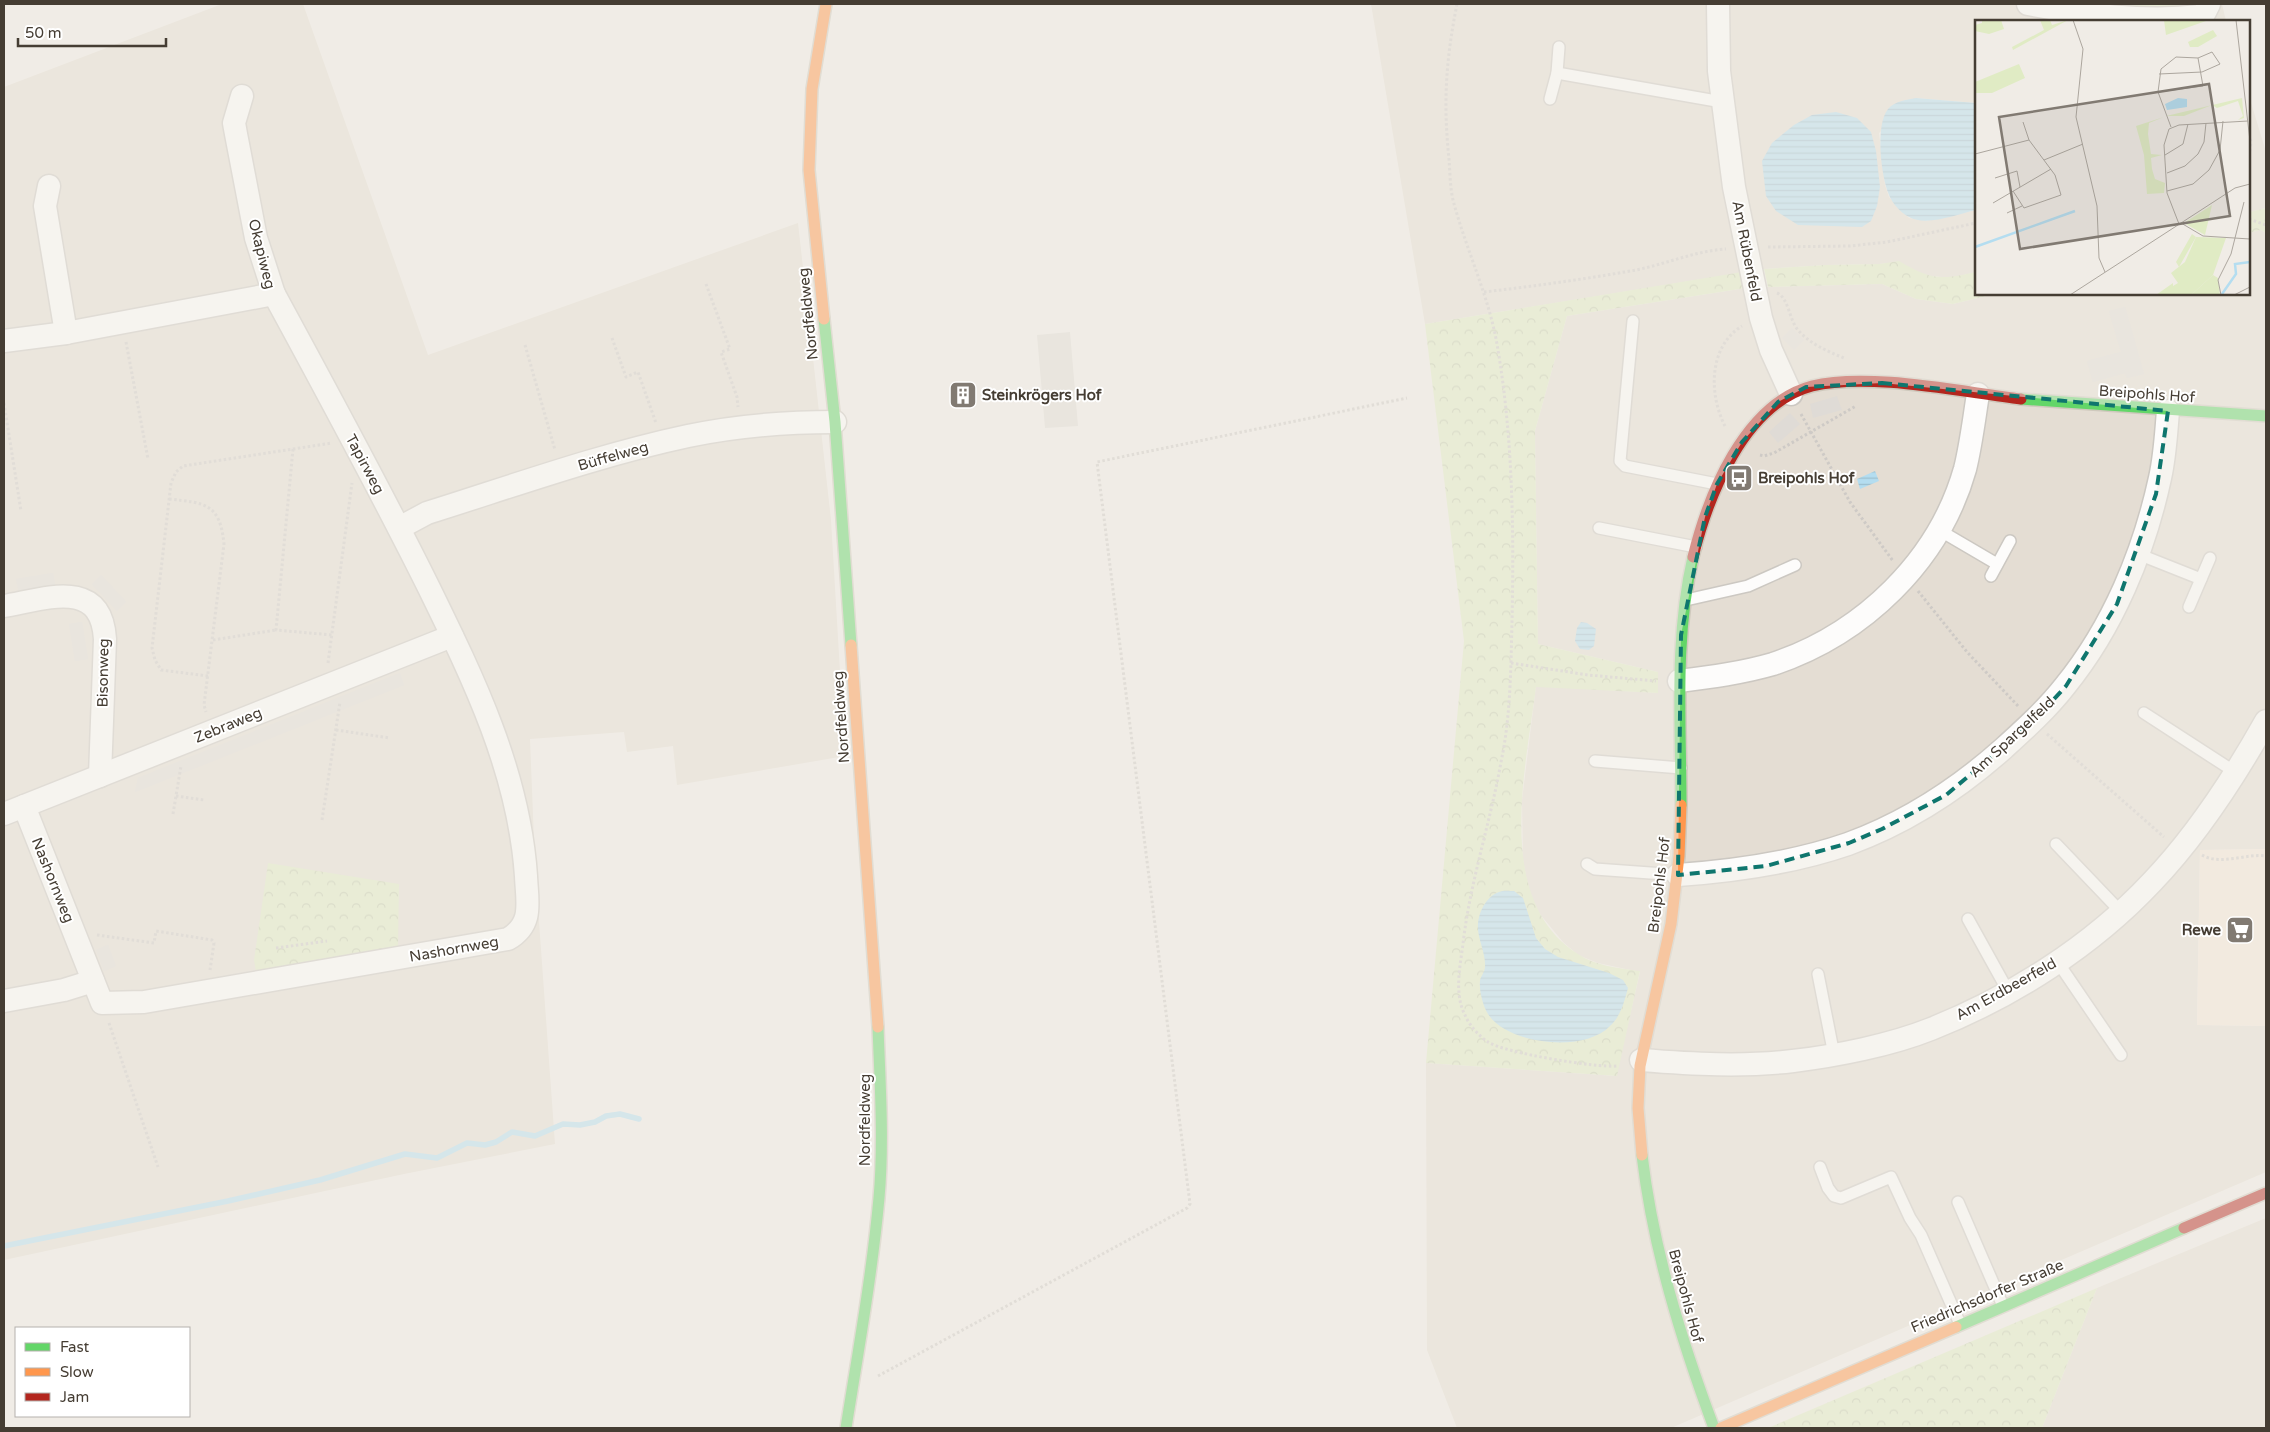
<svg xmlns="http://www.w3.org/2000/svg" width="2270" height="1432" font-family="'Varela Round',sans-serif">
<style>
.residential{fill:#e4ddd3}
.commercial{fill:#f4e6d8}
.grass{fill:url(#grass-dots)}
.forest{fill:url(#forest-crowns)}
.parking{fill:#dfdbd6}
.water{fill:url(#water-rules)}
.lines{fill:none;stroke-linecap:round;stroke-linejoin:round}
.stream{stroke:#b4ddf0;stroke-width:5.5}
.lane-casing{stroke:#ccc8c2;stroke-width:14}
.street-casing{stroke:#ccc8c2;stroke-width:25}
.fast-casing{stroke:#cfc9bd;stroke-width:14}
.slow-casing{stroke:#cfc9bd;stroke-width:14}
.jam-casing{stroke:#cfc9bd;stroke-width:14}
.path{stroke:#cecac6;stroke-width:3;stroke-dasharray:2.5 2.5;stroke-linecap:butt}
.lane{stroke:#fdfcfb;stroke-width:11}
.street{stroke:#fdfcfb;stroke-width:22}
.fast{stroke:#63d668;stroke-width:11}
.slow{stroke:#ff974d;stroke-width:11}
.jam{stroke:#b3261e;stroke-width:11}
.marked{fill:none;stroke:#0f766e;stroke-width:4;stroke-dasharray:10 6;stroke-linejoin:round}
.labels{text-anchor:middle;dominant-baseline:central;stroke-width:4;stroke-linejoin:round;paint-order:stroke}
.street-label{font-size:15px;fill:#453d33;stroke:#fff}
.poi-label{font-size:15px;font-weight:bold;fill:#453d33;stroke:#fff;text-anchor:start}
.inset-river{fill:none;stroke:#b4ddf0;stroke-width:2.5}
.inset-road{fill:none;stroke:#aca69e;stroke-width:1}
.view{fill:#817a72;fill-opacity:0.15;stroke:#817a72;stroke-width:2.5}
.inset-edge{fill:none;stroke:#453d33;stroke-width:2.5}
</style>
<defs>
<pattern id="grass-dots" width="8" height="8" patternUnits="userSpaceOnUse" patternTransform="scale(1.25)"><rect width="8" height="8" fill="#e0ebc4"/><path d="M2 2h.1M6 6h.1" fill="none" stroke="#c2caa9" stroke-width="1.8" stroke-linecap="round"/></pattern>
<pattern id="forest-crowns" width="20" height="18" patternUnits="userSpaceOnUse" patternTransform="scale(1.25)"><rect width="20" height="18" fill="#e0ebc4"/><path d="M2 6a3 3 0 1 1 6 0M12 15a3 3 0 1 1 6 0" fill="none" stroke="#c2caa9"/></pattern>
<pattern id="water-rules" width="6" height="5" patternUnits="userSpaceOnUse" patternTransform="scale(1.25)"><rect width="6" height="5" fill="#b4ddf0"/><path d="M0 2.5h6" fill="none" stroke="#9cbfce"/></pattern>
</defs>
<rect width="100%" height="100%" fill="#f0ece6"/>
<!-- residential -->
<g class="residential">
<polygon points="222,4 303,4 428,355 798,223 831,520 845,756 677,785 673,746 627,752 624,732 530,739 535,866 555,1144 404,1174 4,1260 4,87"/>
<polygon points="1371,4 2222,4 2226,21 1976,21 1976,103 1916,98 1879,133 1885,185 1889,197 1909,218 1926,221 1976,210 1976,272 1951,278 1922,275 1899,262 1879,264 1825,265 1764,269 1425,324"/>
<polygon points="2249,96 2266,152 2266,208 2249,212"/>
<polygon points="2261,230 2266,233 2266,849 2200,850 2197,1025 2266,1026 2266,1172 1671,1428 1457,1428 1427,1350 1426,1063 1616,1076 1640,972 1598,963 1578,955 1563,942 1539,913 1530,896 1523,860 1522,800 1536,686 1658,693 1658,672 1538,644 1535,431 1567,316 1746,288 1768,287 1882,284 1916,299 1953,304 1995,294 2249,294 2249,233"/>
<polygon points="2266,1218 2266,1428 2042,1428 2097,1288"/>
</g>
<!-- commercial -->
<polygon class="commercial" points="2266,849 2266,1026 2197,1025 2200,850"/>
<!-- grass -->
<polygon class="grass" points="2126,4 2196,4 2187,8 2126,9"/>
<!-- forest -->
<g class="forest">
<polygon points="2266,208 2266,233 2261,230 2249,233 2249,212"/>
<path d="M1899,261C1931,280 1941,280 1976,272V294H1995L1953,304L1916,299L1882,284L1768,287L1764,269L1825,265L1879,264Z"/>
<path d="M1742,272L1746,288L1567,316L1535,431L1538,644L1658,672V693L1536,687C1526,769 1493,900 1578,954C1595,966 1619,968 1640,971L1617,1076L1426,1063L1464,641L1425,324Z"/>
<polygon points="268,863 399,884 398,949 256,972 254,960"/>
<polygon points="2097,1288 2042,1428 1768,1428"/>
</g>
<!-- parking -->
<g class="parking">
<polygon points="2125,307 2144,374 2127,378 2125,373 2093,382 2087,361 2121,352 2109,311"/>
<polygon points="1792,328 1804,340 1794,350 1782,338"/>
<polygon points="1070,332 1078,426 1045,428 1037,335"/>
<polygon points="1837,396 1842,410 1813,418 1810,404"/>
<polygon points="1790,413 1800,424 1778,443 1769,432"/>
<polygon points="53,573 55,585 19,592 16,579"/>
<polygon points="101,575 126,602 117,611 92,584"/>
<polygon points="82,622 88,659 75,661 69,624"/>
<polygon points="400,673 404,685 135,792 138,778"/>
<polygon points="108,945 116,966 104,971 96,950"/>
</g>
<!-- water -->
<g class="water">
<path d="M1916,98L1976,103V210C1957,214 1927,227 1909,217C1901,213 1892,203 1889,195C1881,176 1875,125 1888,109C1895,101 1906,100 1916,98Z"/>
<polygon points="1836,112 1857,118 1871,132 1876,151 1880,187 1877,206 1871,221 1862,227 1798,225 1776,211 1766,196 1762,161 1772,143 1794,125 1812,115"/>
<polygon points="1875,471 1879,481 1860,489 1857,479"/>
<polygon points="1581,622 1587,623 1596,629 1594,646 1589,650 1580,649 1575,641 1577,628"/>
<path d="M1514,891L1523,898L1536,938L1545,949L1558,957L1609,973L1623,980L1628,988C1624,1002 1621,1016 1610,1026C1585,1053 1508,1045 1488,1014C1483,1006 1479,991 1480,981C1480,977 1485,972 1485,967C1486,955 1479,942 1478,929C1477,915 1485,897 1499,892C1503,890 1510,891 1514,891Z"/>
</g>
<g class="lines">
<!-- stream -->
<polyline class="stream" points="4,1246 228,1201 320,1180 405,1154 437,1158 467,1143 485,1145 496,1142 512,1132 535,1136 563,1124 580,1125 595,1122 606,1116 620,1114 639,1119"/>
<!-- lane casing -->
<g class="lane-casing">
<g id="lane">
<polyline points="1557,73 1722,102"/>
<polyline points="1550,99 1557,73 1559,47"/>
<polyline points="1633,321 1620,461 1625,466 1717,484"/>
<polyline points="1599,528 1696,547"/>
<polyline points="1939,530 1997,564"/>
<polyline points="2138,554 2201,579"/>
<polyline points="1991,576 2010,541"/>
<polyline points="1686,600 1748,586 1795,565"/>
<polyline points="2189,607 2210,558"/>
<polyline points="2144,713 2235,772"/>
<polyline points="1595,761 1681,768"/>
<polyline points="2056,844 2121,912"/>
<polyline points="1587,864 1595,869 1678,875"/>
<polyline points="1968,919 2008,991"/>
<polyline points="2057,961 2121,1055"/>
<polyline points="1818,974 1834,1055"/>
<polyline points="1820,1167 1828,1188 1834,1196 1841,1198 1891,1177 1910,1218 1921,1235 1960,1324"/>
<polyline points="1958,1202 2003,1306"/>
</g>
</g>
<!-- street casing -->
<g class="street-casing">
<g id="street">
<polyline points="1718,4 1719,71 1734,187 1761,318 1771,350 1791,394"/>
<path d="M2028,4C2084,14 2143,23 2200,16L2205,12L2209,4"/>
<polyline points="49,186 45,206 66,333"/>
<polyline points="4,341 66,333 274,294 256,238 236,134 234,123 242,96"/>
<path d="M399,528L427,513C513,486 599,455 688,436C736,426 786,422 835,422"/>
<path d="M4,606C45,599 101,577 105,639L100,776"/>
<path d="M1679,681C1711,677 1742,673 1773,664C1863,634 1939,561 1965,469C1971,445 1974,419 1978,394"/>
<path d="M24,806L102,1003L144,1002L508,939C534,924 527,902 526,876C519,772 474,680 429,588C380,489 327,392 274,294"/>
<polyline points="4,814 452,636"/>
<path d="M1678,875C1736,871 1793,863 1848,844C1908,822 1957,790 2004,748C2026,728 2047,709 2065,686C2113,627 2144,552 2160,478C2165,456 2166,434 2168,411"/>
<polyline points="4,1001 64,990 93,981"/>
<path d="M1641,1060C1692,1064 1743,1067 1793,1061C1836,1056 1891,1045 1931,1029C2012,997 2092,946 2152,882C2197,835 2234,778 2266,721"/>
</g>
</g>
<!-- fast casing -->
<g class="fast-casing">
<g id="fast">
<polyline points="824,319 835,422 851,645"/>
<polyline points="2021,399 2266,416"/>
<path d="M1681,805C1681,722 1674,639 1693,557"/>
<path d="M1642,1155C1653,1249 1681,1339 1714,1428"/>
<polyline points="1956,1327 2184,1228"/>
<path d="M846,1428C858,1352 872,1275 879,1198C884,1141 880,1084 878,1027"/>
</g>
</g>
<!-- slow casing -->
<g class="slow-casing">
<g id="slow">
<polyline points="824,319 809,170 812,89 826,4"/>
<polyline points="851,645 878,1027"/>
<polyline points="1642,1155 1638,1108 1640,1066 1671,924 1679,856 1681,805"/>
<polyline points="1721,1428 1956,1327"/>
</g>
</g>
<!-- jam casing -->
<g class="jam-casing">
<g id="jam">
<path d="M1693,557C1708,496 1744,404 1812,386C1869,372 1961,392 2021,399"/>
<polyline points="2184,1228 2266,1193"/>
</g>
</g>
<!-- path -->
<g class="path">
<path d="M1457,4C1446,59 1443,102 1449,159C1450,172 1450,187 1453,200C1466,250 1490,298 1498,350C1515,452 1514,557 1511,661C1510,695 1508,729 1501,762C1490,824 1470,882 1463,944C1460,967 1454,994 1465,1015C1469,1025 1480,1037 1488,1042C1505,1053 1597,1068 1617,1066"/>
<polyline points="2249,134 2251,142 2249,157"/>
<polyline points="2249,219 2266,225"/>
<polyline points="1768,247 1850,246 1887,242 1976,223"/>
<polyline points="706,284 730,349 721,352 737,397 738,407"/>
<path d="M1484,292C1535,286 1586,279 1636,270C1666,264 1695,251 1726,249"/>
<path d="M1777,293C1789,298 1789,320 1798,330C1810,344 1827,351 1844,358"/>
<polyline points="612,338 626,377 638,372 656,423"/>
<polyline points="126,342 148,459"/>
<polyline points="525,345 555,450"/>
<polyline points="4,403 21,511"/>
<polyline points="1801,414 1850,502 1893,561"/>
<path d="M1725,426C1709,395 1708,347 1742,326"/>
<polyline points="293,449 276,630 332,635"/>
<polyline points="1760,455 1764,456 1774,453 1856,406"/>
<path d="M169,499C205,503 220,503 224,544L204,705L206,712"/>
<polyline points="1918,591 1967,652 2019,707"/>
<polyline points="213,640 276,630"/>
<polyline points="328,663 352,483"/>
<polyline points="1511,663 1588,675 1656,681"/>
<polyline points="208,676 161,670 155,660 152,648 171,483 176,472 183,466 332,443"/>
<polyline points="336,730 390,738"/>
<polyline points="2047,734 2164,837"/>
<polyline points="176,796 204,800"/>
<polyline points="173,814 181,766"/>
<polyline points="322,820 340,702"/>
<path d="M2202,855C2220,866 2247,853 2266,856"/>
<polyline points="97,935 154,943 156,931 212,940 214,943 210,970"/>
<polyline points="276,948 327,941"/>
<polyline points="109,1023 158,1167"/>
<polyline points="878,1376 1187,1208 1190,1204 1097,462 1407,398"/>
</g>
<!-- lane -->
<use href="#lane" class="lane"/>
<!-- street -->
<use href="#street" class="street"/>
<!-- fast -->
<use href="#fast" class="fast"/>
<!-- slow -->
<use href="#slow" class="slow"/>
<!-- jam -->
<use href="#jam" class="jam"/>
</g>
<!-- marked area -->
<path d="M0 0H2270V1432H0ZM1882,383L2168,411L2156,494L2117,604L2066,686L2033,722L1946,795L1882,829L1849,843L1766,866L1678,875L1681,635L1705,517L1717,484L1742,442L1778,402L1806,387Z" fill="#f0ece6" fill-opacity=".55" fill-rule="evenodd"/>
<path class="marked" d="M1882,383L2168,411L2156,494L2117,604L2066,686L2033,722L1946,795L1882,829L1849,843L1766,866L1678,875L1681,635L1705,517L1717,484L1742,442L1778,402L1806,387Z"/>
<!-- icons -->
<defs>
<g id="building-square" transform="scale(1.4375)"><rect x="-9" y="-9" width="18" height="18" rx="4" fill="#817a72" stroke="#fff"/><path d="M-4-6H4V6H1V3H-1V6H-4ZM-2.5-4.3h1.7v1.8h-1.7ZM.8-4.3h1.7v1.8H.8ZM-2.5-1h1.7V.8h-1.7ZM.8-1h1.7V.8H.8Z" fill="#fff"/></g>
<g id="bus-square" transform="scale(1.4375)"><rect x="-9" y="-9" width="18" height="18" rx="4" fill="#817a72" stroke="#fff"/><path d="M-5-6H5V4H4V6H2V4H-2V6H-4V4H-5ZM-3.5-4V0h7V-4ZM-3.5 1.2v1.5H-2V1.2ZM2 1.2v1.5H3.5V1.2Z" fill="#fff"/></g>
<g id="supermarket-square" transform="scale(1.4375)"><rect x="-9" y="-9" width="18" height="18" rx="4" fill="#817a72" stroke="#fff"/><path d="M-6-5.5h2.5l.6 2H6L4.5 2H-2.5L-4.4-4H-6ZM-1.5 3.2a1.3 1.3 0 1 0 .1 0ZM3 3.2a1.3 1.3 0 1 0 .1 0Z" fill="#fff"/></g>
</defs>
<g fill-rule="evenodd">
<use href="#building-square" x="963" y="395"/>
<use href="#bus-square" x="1739" y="478"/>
<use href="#supermarket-square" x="2240" y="930"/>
</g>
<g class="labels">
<!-- street labels -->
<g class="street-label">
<text transform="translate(1747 251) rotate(79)">Am Rübenfeld</text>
<text transform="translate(262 254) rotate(76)">Okapiweg</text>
<text transform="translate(808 314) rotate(-96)">Nordfeldweg</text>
<text transform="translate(2147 394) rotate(4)">Breipohls Hof</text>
<text transform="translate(613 456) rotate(-16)">Büffelweg</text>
<text transform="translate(365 464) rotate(62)">Tapirweg</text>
<text transform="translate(103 673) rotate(-89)">Bisonweg</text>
<text transform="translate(841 717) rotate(-94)">Nordfeldweg</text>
<text transform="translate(228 725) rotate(-22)">Zebraweg</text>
<text transform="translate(2012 737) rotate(-43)">Am Spargelfeld</text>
<text transform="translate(53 880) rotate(68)">Nashornweg</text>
<text transform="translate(1659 885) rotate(-83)">Breipohls Hof</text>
<text transform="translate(454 949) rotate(-10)">Nashornweg</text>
<text transform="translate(2006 989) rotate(-29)">Am Erdbeerfeld</text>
<text transform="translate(865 1120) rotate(-90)">Nordfeldweg</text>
<text transform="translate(1686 1296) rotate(75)">Breipohls Hof</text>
<text transform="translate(1987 1296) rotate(-23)">Friedrichsdorfer Straße</text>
</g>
<!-- poi labels -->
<g class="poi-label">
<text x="982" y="395">Steinkrögers Hof</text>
<text x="1758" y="478">Breipohls Hof</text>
<text x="2221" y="930" text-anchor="end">Rewe</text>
</g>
</g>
<!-- overview -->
<g transform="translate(1975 20)">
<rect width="275" height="275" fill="#f0ece6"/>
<path d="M7,0H26L29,9L14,14L0,11V5L7,3ZM189,0L219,1H231L191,15ZM44,44L50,58L17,73H0V62ZM221,217L251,218L238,255L216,275H181L198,263V266L203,263L196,253L210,242Z" fill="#e0ebc4"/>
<path d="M65,0H75L77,5L93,0L38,30L37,27L69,10ZM238,10L242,16L223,27H215L213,22ZM267,78L269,98L263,100L268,96L263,81L242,88L237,85L209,96H191ZM189,97L174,103L173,114L176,134L187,135L176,138L177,149L180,159L190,163L189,173L172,174L169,135L161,106ZM237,185L230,215L209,203ZM217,214L221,217L204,247L201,242ZM238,255L243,258L245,275H216Z" fill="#e0ebc4"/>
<path d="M203,78L212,79V87L192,90L190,84Z" fill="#b4ddf0"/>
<path class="inset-river" d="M0,227L100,191M247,274L261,254L260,244L275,242"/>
<path class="inset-road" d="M98,0L108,29L101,97L122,186L124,238L130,252M261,0L275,121M184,54L227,52L245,44L237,32L223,38M183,72L228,66L223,38L201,37L186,49L183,72L196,107M0,134L54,120L48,102M190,135L208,124L213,104M69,140L108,124M192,153L210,146L223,134L229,122L231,103M20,158L42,151L45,167M38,171L49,188L86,175L80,155L54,120M192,171L218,164L234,150L245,130L248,101M18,183L76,149M32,193L47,186M206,203L228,216L275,219M204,204L192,173L189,125L194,109L204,105L273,101M95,275L260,168L275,164M246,275L243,260L256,234L269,182M259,275L275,267"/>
<path class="view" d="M234,64L255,196L45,229L24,97Z"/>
<rect width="275" height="275" class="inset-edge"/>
</g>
<!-- border -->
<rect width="2270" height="1432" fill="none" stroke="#453d33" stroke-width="10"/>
<!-- legend -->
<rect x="15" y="1327" width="175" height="90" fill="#ffffff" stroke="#b5b1ad"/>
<rect x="25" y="1343" width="25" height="8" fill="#63d668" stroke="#b5b1ad"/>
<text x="60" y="1352" font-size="15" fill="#453d33">Fast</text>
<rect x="25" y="1368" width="25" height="8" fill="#ff974d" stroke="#b5b1ad"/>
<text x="60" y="1377" font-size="15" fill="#453d33">Slow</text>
<rect x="25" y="1393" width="25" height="8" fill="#b3261e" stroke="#b5b1ad"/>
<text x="60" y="1402" font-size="15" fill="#453d33">Jam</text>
<!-- scale -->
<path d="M18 38v8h148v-8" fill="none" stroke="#453d33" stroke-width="2.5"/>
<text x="25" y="38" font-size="15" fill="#453d33" stroke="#ffffff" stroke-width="4" paint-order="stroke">50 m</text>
</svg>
